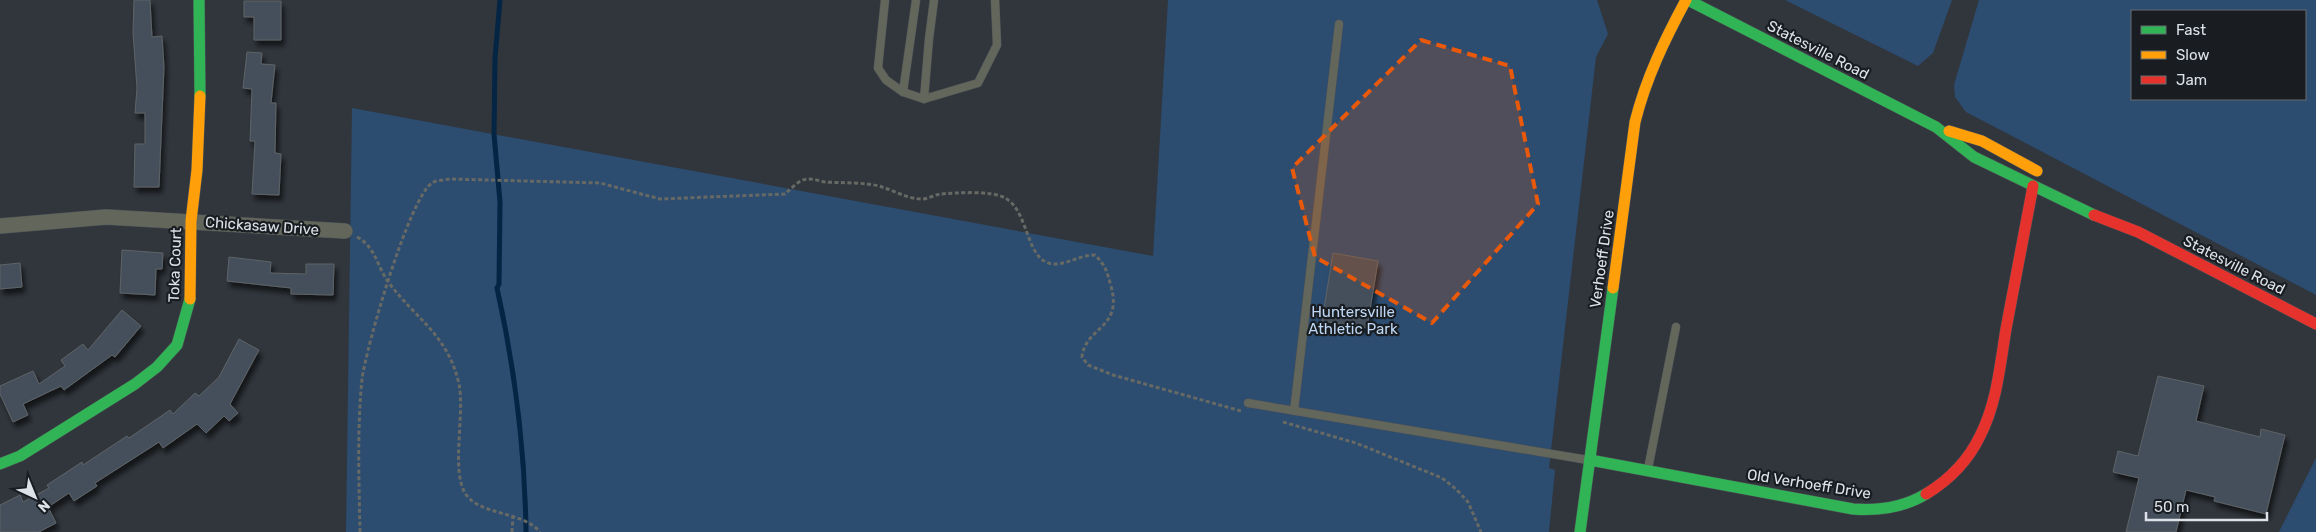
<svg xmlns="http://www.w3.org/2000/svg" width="2316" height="532" font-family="Rubik,sans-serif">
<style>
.green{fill:#2c4c70;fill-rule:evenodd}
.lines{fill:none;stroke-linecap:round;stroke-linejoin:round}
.stream{stroke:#042543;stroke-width:5}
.building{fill:#45505b;stroke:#5e6367;filter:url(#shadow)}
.lane-casing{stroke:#4d5257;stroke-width:9}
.street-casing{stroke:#4d5257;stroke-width:16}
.fast-casing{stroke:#4d5257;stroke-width:12}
.slow-casing{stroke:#4d5257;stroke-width:12}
.jam-casing{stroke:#4d5257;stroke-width:12}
.path{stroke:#676a64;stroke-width:3;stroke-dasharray:4 2.5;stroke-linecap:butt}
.lane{stroke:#63675b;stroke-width:8}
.street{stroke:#63675b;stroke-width:15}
.fast{stroke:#30b455;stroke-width:11}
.slow{stroke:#ff9f0a;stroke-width:11}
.jam{stroke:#e5322d;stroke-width:11}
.marked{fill:#e8590c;fill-opacity:0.2;stroke:#e8590c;stroke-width:4;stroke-dasharray:10 6;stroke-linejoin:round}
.labels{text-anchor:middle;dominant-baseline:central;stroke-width:4.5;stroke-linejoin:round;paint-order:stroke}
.street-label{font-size:15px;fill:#dde2e9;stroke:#191d21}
.park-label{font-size:15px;fill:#bdd7f4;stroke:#191d21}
</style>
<defs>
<filter id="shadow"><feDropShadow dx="3" dy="5.5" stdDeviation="2.5" flood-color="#0009"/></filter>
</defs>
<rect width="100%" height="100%" fill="#31363c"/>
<!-- green -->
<g class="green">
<polygon points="1168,0 1597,0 1608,34 1596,57 1549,468 1555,470 1549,532 346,532 352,108 1153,256"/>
<polygon points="1785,0 1952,0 1933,53 1918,66"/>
<path d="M1979,0H2316V295L1966,112L1955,97L1954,85ZM2132,11H2305V99H2132Z"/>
<polygon points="2316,458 2316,532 2279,532"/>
</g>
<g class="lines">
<!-- stream -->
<path class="stream" d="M500,0L495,58L494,134L500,202L499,284L497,288C515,369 525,450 526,532"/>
</g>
<!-- building -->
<g class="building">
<polygon points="134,0 150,0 152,37 162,36 164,67 159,187 134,187 135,144 145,144 145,113 135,113 137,88 133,33"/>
<polygon points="244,1 281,1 281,40 254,40 254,17 244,17"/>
<polygon points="247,52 262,53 261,64 275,65 271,103 276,103 275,153 281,154 279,195 252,194 255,141 250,141 252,89 243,88"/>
<polygon points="122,250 163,253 162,269 156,269 155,295 120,293"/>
<polygon points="1333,253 1378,261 1367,328 1322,321"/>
<polygon points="229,257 271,262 270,273 306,274 306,264 334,264 333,295 291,294 291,288 227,281"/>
<polygon points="20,263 22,287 0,289 0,265"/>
<polygon points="122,310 141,326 115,357 112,355 64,390 61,386 23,404 28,415 13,422 0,394 0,386 33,371 39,384 65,366 61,360 83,344 88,350"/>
<polygon points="239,339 259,350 230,404 238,413 229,421 224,416 206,433 197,424 163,448 159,442 95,483 97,486 74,501 69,493 48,507 56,523 39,532 0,532 0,505 20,495 23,502 49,488 47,485 82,462 83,465 127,436 129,438 170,410 173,414 195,393 199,396 219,377"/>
<polygon points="2158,376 2204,386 2196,421 2260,437 2261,429 2285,435 2266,514 2214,501 2215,497 2186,490 2176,532 2126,532 2139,478 2113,472 2118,451 2138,456"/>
</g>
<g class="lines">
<!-- lane casing -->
<g class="lane-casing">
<g id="lane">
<polyline points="885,0 878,68 886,80 903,92 924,99 978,83 997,45 995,0"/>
<polyline points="903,92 916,0"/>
<polyline points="924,99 929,39 934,0"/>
<polyline points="1248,403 1588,460"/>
<polyline points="1294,411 1339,24"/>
<polyline points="1648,469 1676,327"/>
</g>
</g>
<!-- street casing -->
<g class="street-casing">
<polyline id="street" points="0,226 106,217 345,231"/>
</g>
<!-- fast casing -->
<g class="fast-casing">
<g id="fast">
<polyline points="199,0 200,96"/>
<polyline points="1688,0 1936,127 1974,157 2094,215"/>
<path d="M1590,460L1853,509C1879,511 1903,508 1926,494"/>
<polyline points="0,464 20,456 135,384 157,367 177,345 190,299"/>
<polyline points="1580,532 1613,288"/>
</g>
</g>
<!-- slow casing -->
<g class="slow-casing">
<g id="slow">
<polyline points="1949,131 1982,141 2037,171"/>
<path d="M1613,288L1635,122C1646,78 1665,39 1686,0"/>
<polyline points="190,299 191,221 197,170 200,96"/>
</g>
</g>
<!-- jam casing -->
<g class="jam-casing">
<g id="jam">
<polyline points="2094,215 2138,232 2316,324"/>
<path d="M1926,494C1949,480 1968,461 1980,436C1997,403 2000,365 2006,329C2015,281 2024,234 2033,186"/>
</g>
</g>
<!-- path -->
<g class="path">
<path d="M357,237C376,247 377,267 389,283C416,319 448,335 459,384C465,415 451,469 465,493C479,516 521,510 540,532"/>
<polyline points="1283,422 1356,443 1442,478 1456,489 1468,502 1481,532"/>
<path d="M360,532C359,482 357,430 362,379C366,348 409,198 432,183C436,180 445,180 450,179L600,183L660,199L785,194C792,188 800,178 810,179C815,179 820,181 825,182C841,183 868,182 882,187C895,191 908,199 922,199C928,199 934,195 940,194C956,193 991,190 1005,198C1030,211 1025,264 1055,264C1068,264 1080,255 1095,255C1106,266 1107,272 1111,286C1123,329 1085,327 1082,357L1088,365L1113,375L1241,411"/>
<polyline points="512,532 513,516"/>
</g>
<!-- lane -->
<use href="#lane" class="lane"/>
<!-- street -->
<use href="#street" class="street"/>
<!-- fast -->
<use href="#fast" class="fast"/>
<!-- slow -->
<use href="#slow" class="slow"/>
<!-- jam -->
<use href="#jam" class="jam"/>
</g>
<!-- marked area -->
<path class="marked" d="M1421,40L1510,66L1538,204L1432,323L1315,257L1292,168Z"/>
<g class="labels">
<!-- street labels -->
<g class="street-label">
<text transform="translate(1818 50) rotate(27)">Statesville Road</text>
<text transform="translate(262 226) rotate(4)">Chickasaw Drive</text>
<text transform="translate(1602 259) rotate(-82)">Verhoeff Drive</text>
<text transform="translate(175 265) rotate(-88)">Toka Court</text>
<text transform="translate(2234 265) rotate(27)">Statesville Road</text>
<text transform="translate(1809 484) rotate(9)">Old Verhoeff Drive</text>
</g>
<!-- park labels -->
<g class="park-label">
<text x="1353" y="312">Huntersville<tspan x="1353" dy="17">Athletic Park</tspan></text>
</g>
</g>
<!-- legend -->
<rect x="2131" y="10" width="175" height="90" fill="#191d21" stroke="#676c71"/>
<rect x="2141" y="26" width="25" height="8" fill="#30b455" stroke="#676c71"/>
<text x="2176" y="35" font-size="15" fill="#dde2e9">Fast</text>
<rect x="2141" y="51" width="25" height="8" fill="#ff9f0a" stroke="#676c71"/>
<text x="2176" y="60" font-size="15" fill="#dde2e9">Slow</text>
<rect x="2141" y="76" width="25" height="8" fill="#e5322d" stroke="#676c71"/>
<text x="2176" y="85" font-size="15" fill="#dde2e9">Jam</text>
<!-- north arrow -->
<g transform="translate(35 497) rotate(136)" stroke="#191d21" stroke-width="4" paint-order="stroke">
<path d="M0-4L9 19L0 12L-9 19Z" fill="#dde2e9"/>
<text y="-8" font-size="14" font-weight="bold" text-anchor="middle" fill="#dde2e9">N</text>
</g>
<!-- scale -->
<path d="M2146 512v8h121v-8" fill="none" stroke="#dde2e9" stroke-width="2.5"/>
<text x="2154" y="512" font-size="15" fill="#dde2e9" stroke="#191d21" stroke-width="4" paint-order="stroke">50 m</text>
</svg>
